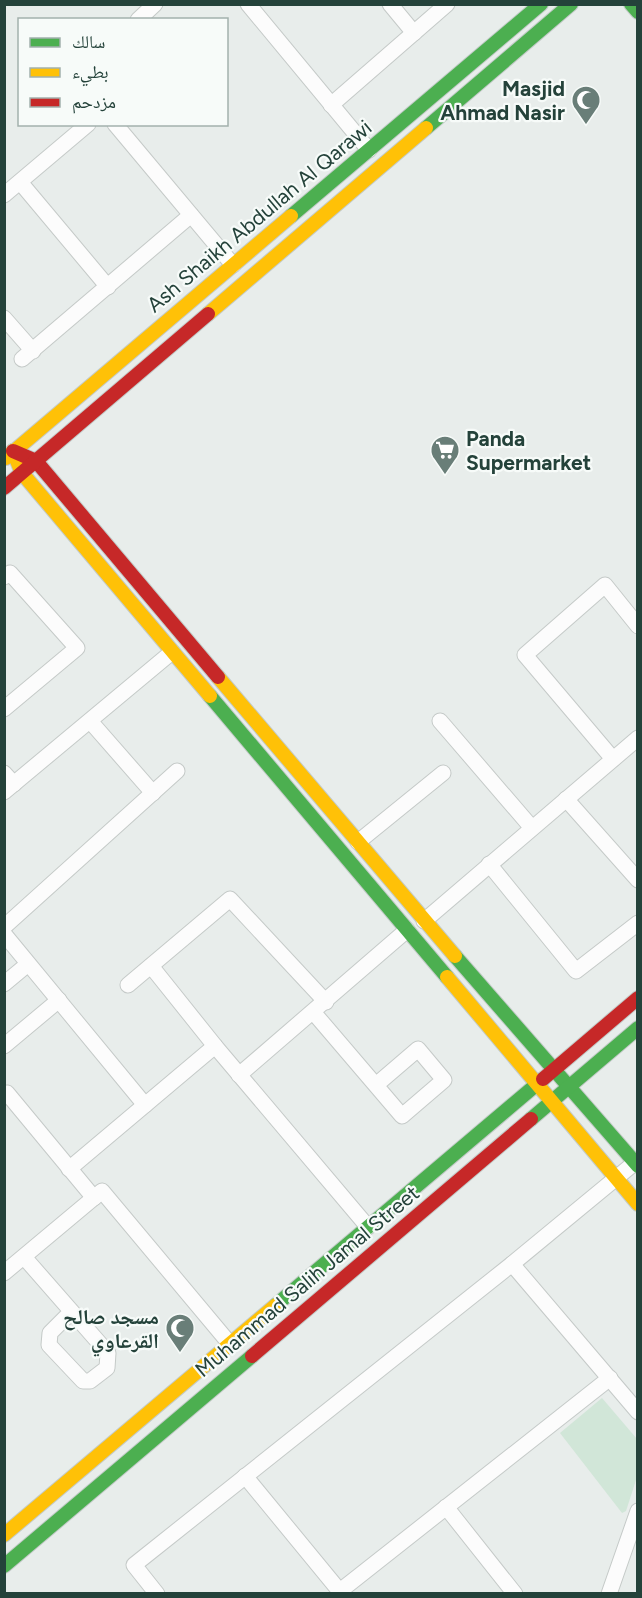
<svg xmlns="http://www.w3.org/2000/svg" width="642" height="1598" font-family="Figtree,'Noto Naskh Arabic',sans-serif">
<style>
.green{fill:#d1e6d8}
.lines{fill:none;stroke-linecap:round;stroke-linejoin:round}
.street-casing{stroke:#c5cac8;stroke-width:17}
.fast-casing{stroke:#c3cbc8;stroke-width:16}
.slow-casing{stroke:#c3cbc8;stroke-width:16}
.jam-casing{stroke:#c3cbc8;stroke-width:16}
.street{stroke:#fcfcfc;stroke-width:15}
.fast{stroke:#4caf50;stroke-width:14}
.slow{stroke:#ffc107;stroke-width:14}
.jam{stroke:#c62828;stroke-width:14}
.labels{text-anchor:middle;dominant-baseline:central;stroke-width:4.5;stroke-linejoin:round;paint-order:stroke}
.poi-label{font-size:21px;font-weight:bold;fill:#24423a;stroke:#f7fbf9;text-anchor:end}
.street-label{font-size:21px;fill:#24423a;stroke:#f7fbf9}
</style>
<rect width="100%" height="100%" fill="#e8edeb"/>
<!-- green -->
<polygon class="green" points="602,1398 637,1439 637,1477 626,1511 622,1513 560,1433"/>
<g class="lines">
<!-- street casing -->
<g class="street-casing">
<g id="street">
<polyline points="248,4 369,150"/>
<polyline points="390,4 414,33"/>
<polyline points="138,20 155,4"/>
<polyline points="331,105 447,4"/>
<polyline points="115,124 233,265"/>
<polyline points="20,182 108,287"/>
<polyline points="4,195 88,124"/>
<polyline points="4,318 33,351"/>
<polyline points="22,359 191,215"/>
<polyline points="4,577 10,573 77,648 4,709"/>
<polyline points="90,721 153,793"/>
<polyline points="440,721 532,828"/>
<polyline points="613,759 525,655 605,585 638,626"/>
<polyline points="4,773 14,784"/>
<polyline points="4,792 172,652"/>
<polyline points="566,799 638,880"/>
<polyline points="358,842 443,773"/>
<polyline points="489,864 576,971 638,923"/>
<polyline points="424,921 638,738"/>
<polyline points="4,927 177,771"/>
<polyline points="4,934 145,1105"/>
<polyline points="151,966 215,1046 368,1227"/>
<polyline points="4,984 28,964"/>
<polyline points="128,985 230,899 326,1002"/>
<polyline points="314,1013 402,1116 444,1080 418,1049 376,1085"/>
<polyline points="4,1046 59,1000"/>
<polyline points="239,1075 407,930"/>
<polyline points="4,1095 7,1093 94,1198"/>
<polyline points="69,1169 215,1046"/>
<polyline points="24,1257 108,1353 107,1368 90,1381 83,1381 49,1345 50,1333 71,1312"/>
<polyline points="512,1264 638,1412"/>
<polyline points="4,1273 102,1191 230,1344"/>
<polyline points="245,1476 342,1594"/>
<polyline points="446,1507 515,1594"/>
<polyline points="340,1591 610,1378"/>
<polyline points="157,1594 134,1565 512,1264 638,1160"/>
<polyline points="609,1594 638,1511"/>
</g>
</g>
<!-- fast casing -->
<g class="fast-casing">
<g id="fast">
<polyline points="631,4 638,12"/>
<polyline points="426,128 571,4"/>
<polyline points="291,216 541,4"/>
<polyline points="210,696 447,977"/>
<polyline points="455,956 638,1166"/>
<polyline points="531,1119 638,1028"/>
<polyline points="276,1305 543,1079"/>
<polyline points="4,1566 252,1356"/>
</g>
</g>
<!-- slow casing -->
<g class="slow-casing">
<g id="slow">
<polyline points="208,314 426,128"/>
<polyline points="13,451 22,473 210,696"/>
<polyline points="6,458 291,216"/>
<polyline points="218,677 455,956"/>
<polyline points="447,977 638,1204"/>
<polyline points="4,1535 276,1305"/>
</g>
</g>
<!-- jam casing -->
<g class="jam-casing">
<g id="jam">
<polyline points="13,451 36,461 218,677"/>
<polyline points="4,488 208,314"/>
<polyline points="543,1079 638,998"/>
<polyline points="252,1356 531,1119"/>
</g>
</g>
<!-- street -->
<use href="#street" class="street"/>
<!-- fast -->
<use href="#fast" class="fast"/>
<!-- slow -->
<use href="#slow" class="slow"/>
<!-- jam -->
<use href="#jam" class="jam"/>
</g>
<!-- icons -->
<defs>
<g id="mosque-pin" transform="scale(1.5)"><path d="M0 17L-7.5 6A9.5 9.5 0 1 1 7.5 6Z" fill="#697e78" stroke="#f7fbf9"/><path d="M3.5-4.9A6 6 0 1 0 3.5 4.9A5 5 0 1 1 3.5-4.9Z" fill="#fff"/></g>
<g id="supermarket-pin" transform="scale(1.5)"><path d="M0 17L-7.5 6A9.5 9.5 0 1 1 7.5 6Z" fill="#697e78" stroke="#f7fbf9"/><path d="M-6-5.5h2.5l.6 2H6L4.5 2H-2.5L-4.4-4H-6ZM-1.5 3.2a1.3 1.3 0 1 0 .1 0ZM3 3.2a1.3 1.3 0 1 0 .1 0Z" fill="#fff"/></g>
</defs>
<g fill-rule="evenodd">
<use href="#mosque-pin" x="586" y="100"/>
<use href="#supermarket-pin" x="445" y="450"/>
<use href="#mosque-pin" x="180" y="1328"/>
</g>
<g class="labels">
<!-- poi labels -->
<g class="poi-label">
<text x="565" y="88">Masjid<tspan x="565" dy="24">Ahmad Nasir</tspan></text>
<text x="466" y="438" text-anchor="start">Panda<tspan x="466" dy="24">Supermarket</tspan></text>
<text x="159" y="1316">مسجد صالح<tspan x="159" dy="24">القرعاوي</tspan></text>
</g>
<!-- street labels -->
<g class="street-label">
<text transform="translate(259 216) rotate(-40)">Ash Shaikh Abdullah Al Qarawi</text>
<text transform="translate(307 1281) rotate(-40)">Muhammad Salih Jamal Street</text>
</g>
</g>
<!-- border -->
<rect width="642" height="1598" fill="none" stroke="#24423a" stroke-width="12"/>
<!-- legend -->
<rect x="18" y="18" width="210" height="108" fill="#f7fbf9" stroke="#a3b1ad" stroke-width="1.5"/>
<rect x="30" y="38" width="30" height="9" fill="#4caf50" stroke="#a3b1ad" stroke-width="1.5"/>
<text x="72" y="48" font-size="18" fill="#24423a">سالك</text>
<rect x="30" y="68" width="30" height="9" fill="#ffc107" stroke="#a3b1ad" stroke-width="1.5"/>
<text x="72" y="78" font-size="18" fill="#24423a">بطيء</text>
<rect x="30" y="98" width="30" height="9" fill="#c62828" stroke="#a3b1ad" stroke-width="1.5"/>
<text x="72" y="108" font-size="18" fill="#24423a">مزدحم</text>
</svg>
